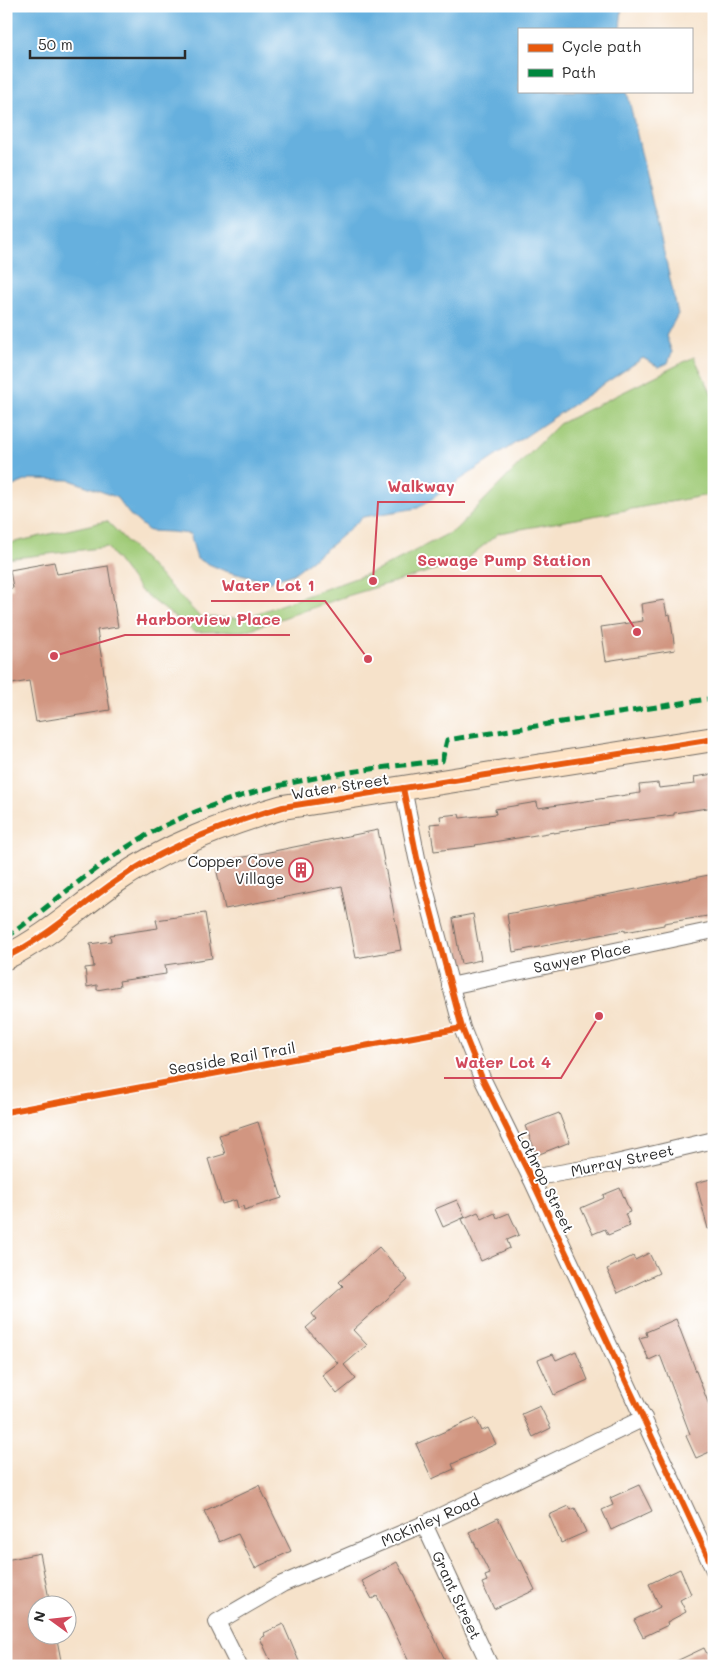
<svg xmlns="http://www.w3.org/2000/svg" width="720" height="1672" font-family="Mali,sans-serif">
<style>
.green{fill:#9fca76;stroke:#657a50}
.water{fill:#66b0de;stroke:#486e84}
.building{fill:#d19681}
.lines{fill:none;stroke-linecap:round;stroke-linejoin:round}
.minor-casing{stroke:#726b63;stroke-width:18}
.secondary-casing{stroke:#726b63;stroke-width:26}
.minor{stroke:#fff;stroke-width:16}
.secondary{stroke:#fee4c6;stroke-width:24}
.quiet{stroke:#00873e;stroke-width:5;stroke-dasharray:10 5;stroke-linecap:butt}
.cycleway-casing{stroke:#fff;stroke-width:9}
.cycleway{stroke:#e8590c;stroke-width:6}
.labels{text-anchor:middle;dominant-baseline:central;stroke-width:4;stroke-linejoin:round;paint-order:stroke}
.street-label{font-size:15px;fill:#2b2b2b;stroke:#fff}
.poi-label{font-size:15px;fill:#2b2b2b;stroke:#fff;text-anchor:end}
.leader{fill:none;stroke:#d1495b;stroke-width:2}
.callout-dot{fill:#d1495b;stroke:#fff;stroke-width:2}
.callout-label{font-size:16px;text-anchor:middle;font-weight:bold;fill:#d1495b;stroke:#fff;stroke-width:4;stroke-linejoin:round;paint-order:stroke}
</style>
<rect width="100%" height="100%" fill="#fff"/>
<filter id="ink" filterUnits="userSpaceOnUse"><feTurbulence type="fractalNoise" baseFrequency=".02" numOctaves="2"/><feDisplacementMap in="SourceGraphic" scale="10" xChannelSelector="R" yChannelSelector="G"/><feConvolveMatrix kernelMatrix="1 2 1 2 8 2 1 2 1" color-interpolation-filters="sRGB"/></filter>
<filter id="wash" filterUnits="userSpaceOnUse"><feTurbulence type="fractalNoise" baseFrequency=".0096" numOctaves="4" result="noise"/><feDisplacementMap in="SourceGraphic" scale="20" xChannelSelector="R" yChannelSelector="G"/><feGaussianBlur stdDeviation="1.12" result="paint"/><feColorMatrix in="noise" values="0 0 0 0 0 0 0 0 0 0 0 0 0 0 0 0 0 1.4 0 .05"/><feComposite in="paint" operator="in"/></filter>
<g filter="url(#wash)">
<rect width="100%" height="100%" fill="#f6e2ca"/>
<!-- green -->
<polygon class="green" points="694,357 714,398 714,494 499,533 464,561 347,596 245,631 194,632 141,591 107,547 6,559 6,544 107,521 200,617 244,618 378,570 455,530 559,424"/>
<!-- water -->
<polygon class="water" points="6,6 622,6 620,29 519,29 519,91 627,91 678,314 666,336 672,352 668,363 659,367 643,358 418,508 363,517 330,546 293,574 269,582 225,571 197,559 190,534 171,532 149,531 130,515 116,497 70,480 30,479 6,489"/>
<g id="blocks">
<!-- building -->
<g class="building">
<polygon points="54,562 57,574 108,566 118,627 97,630 110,710 36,722 29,681 6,685 6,589 13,588 10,570"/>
<polygon points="664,600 667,615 670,614 675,650 606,661 601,627 643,621 641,604"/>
<polygon points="714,774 714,807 674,813 674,815 607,823 608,824 554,833 554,832 475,845 476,846 434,851 430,824 441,823 440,816 459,814 460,818 496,814 495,809 537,802 538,808 640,793 639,785 658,783 659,788 695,784 694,777"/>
<polygon points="378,830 401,950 356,958 342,886 225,909 215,863"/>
<polygon points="714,874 714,915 664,923 664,925 625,932 625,930 513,952 507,914"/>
<polygon points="205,913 212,958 165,965 166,974 119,981 120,986 97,990 97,985 87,987 85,968 94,967 90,944 111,941 110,935 158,928 156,920"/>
<polygon points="473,914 481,960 461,964 453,918"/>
<polygon points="559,1113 570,1142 537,1155 525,1126"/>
<polygon points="258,1122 282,1198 244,1210 243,1206 238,1208 236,1200 222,1204 208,1159 225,1154 219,1135"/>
<polygon points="714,1178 714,1228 708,1229 696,1183"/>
<polygon points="620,1188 630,1212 625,1214 630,1226 608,1235 605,1229 593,1234 581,1208 604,1198 603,1195"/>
<polygon points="457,1200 465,1217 443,1227 435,1209"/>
<polygon points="478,1212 482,1219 495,1213 497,1218 509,1213 519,1235 507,1240 510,1248 481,1261 462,1219"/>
<polygon points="379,1247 408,1280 353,1330 367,1345 344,1365 356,1379 337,1394 322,1375 338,1363 306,1328 316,1319 312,1314 343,1286 339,1282"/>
<polygon points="649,1253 659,1273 618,1293 607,1269 633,1256 635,1260"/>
<polygon points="676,1319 714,1418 714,1450 696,1458 686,1436 690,1434 660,1355 649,1360 639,1338 647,1336 646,1332"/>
<polygon points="576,1351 588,1380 554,1395 538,1360 553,1354 556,1360"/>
<polygon points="540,1406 551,1428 533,1437 522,1414"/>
<polygon points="476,1418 482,1431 488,1428 496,1444 452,1464 454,1469 432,1479 416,1444"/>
<polygon points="259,1485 291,1551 255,1568 238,1534 219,1542 204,1511"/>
<polygon points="639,1485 652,1511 611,1530 602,1510 613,1505 610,1498"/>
<polygon points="569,1506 571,1510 575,1508 586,1532 561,1543 549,1515"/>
<polygon points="498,1518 519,1561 521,1560 535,1590 494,1609 482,1583 487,1581 485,1576 490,1574 469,1532"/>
<polygon points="40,1553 50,1604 38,1604 38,1634 56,1634 62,1666 6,1666 6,1560"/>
<polygon points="397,1562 403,1574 404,1574 448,1666 411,1666 377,1596 372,1599 362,1581"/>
<polygon points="680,1569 691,1594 680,1600 686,1612 667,1622 668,1625 643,1637 634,1620 660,1607 649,1584"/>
<polygon points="283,1624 301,1666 273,1666 260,1638 265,1636 264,1633"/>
<polygon points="704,1648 713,1666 666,1666"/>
</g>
</g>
</g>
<g filter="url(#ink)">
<use href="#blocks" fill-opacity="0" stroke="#726b63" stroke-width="1"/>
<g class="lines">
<!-- minor casing -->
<g class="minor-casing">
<g id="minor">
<polyline points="403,788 417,858 462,1028 482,1078 531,1178 714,1570"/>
<polyline points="450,986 714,930"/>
<polyline points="531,1178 612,1164 714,1140"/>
<polyline points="424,1524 490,1666"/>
<polyline points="239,1666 217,1622 282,1584 424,1524 644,1418"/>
</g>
</g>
<!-- secondary casing -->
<g class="secondary-casing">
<path id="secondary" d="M6,957C46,938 80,906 116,881C166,846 225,824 283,807L714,739"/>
</g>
<!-- minor -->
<use href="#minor" class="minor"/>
<!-- secondary -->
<use href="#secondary" class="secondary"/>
<!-- quiet -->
<path class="quiet" d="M6,938C58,900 106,855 164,826C249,784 348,770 442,761L447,740L714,698"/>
<!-- cycleway casing -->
<g class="cycleway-casing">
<g id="cycleway">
<polyline points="403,788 417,858 462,1028 482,1078 531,1178 714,1570"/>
<path d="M6,957C46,938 80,906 116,881C166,846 225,824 283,807L714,739"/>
<polyline points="6,1112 462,1028"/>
</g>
</g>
<!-- cycleway -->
<use href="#cycleway" class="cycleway"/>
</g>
</g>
<!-- icons -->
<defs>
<g id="building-ring" transform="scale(1.25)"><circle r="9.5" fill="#fff" stroke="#d1495b" stroke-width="1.5"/><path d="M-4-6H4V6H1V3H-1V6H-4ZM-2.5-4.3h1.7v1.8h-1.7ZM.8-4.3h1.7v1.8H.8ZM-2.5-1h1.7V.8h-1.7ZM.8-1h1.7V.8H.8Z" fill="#d1495b"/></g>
</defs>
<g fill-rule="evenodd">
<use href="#building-ring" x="301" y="870"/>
</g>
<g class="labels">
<!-- street labels -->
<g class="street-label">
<text transform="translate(340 786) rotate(-9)">Water Street</text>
<text transform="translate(582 957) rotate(-12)">Sawyer Place</text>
<text transform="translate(232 1058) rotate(-10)">Seaside Rail Trail</text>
<text transform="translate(622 1160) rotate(-12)">Murray Street</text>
<text transform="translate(546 1182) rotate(64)">Lothrop Street</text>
<text transform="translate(430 1520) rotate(-24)">McKinley Road</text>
<text transform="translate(457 1595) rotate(65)">Grant Street</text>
</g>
<!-- poi labels -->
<g class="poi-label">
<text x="284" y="861">Copper Cove<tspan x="284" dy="17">Village</tspan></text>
</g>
</g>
<!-- callouts -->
<path class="leader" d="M373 581L378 502H465M637 632L601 576H407M368 659L325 601H211M54 656L125 635H290M599 1016L561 1078H444"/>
<g class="callout-dot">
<circle cx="373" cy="581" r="5"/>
<circle cx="637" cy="632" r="5"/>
<circle cx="368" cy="659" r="5"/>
<circle cx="54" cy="656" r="5"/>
<circle cx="599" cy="1016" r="5"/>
</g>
<g class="callout-label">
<text x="421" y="492">Walkway</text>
<text x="504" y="566">Sewage Pump Station</text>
<text x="268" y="591">Water Lot 1</text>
<text x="208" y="625">Harborview Place</text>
<text x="503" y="1068">Water Lot 4</text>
</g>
<!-- margin -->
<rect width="720" height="1672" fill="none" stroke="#fff" stroke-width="25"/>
<!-- legend -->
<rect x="518" y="28" width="175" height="65" fill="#ffffff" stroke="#aaaaaa"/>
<rect x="528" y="44" width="25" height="8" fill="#e8590c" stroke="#aaaaaa"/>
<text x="562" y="52" font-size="15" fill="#2b2b2b">Cycle path</text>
<rect x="528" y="69" width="25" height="8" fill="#00873e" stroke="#aaaaaa"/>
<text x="562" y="78" font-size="15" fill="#2b2b2b">Path</text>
<!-- north arrow -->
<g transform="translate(52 1620) rotate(285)"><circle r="24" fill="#ffffff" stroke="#aaaaaa"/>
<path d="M0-4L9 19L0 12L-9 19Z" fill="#d1495b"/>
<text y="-8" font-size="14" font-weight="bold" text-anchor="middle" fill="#2b2b2b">N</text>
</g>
<!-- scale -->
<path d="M30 50v8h155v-8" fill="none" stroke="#2b2b2b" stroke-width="2.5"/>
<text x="38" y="50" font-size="15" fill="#2b2b2b" stroke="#ffffff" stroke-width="4" paint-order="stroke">50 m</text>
</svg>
